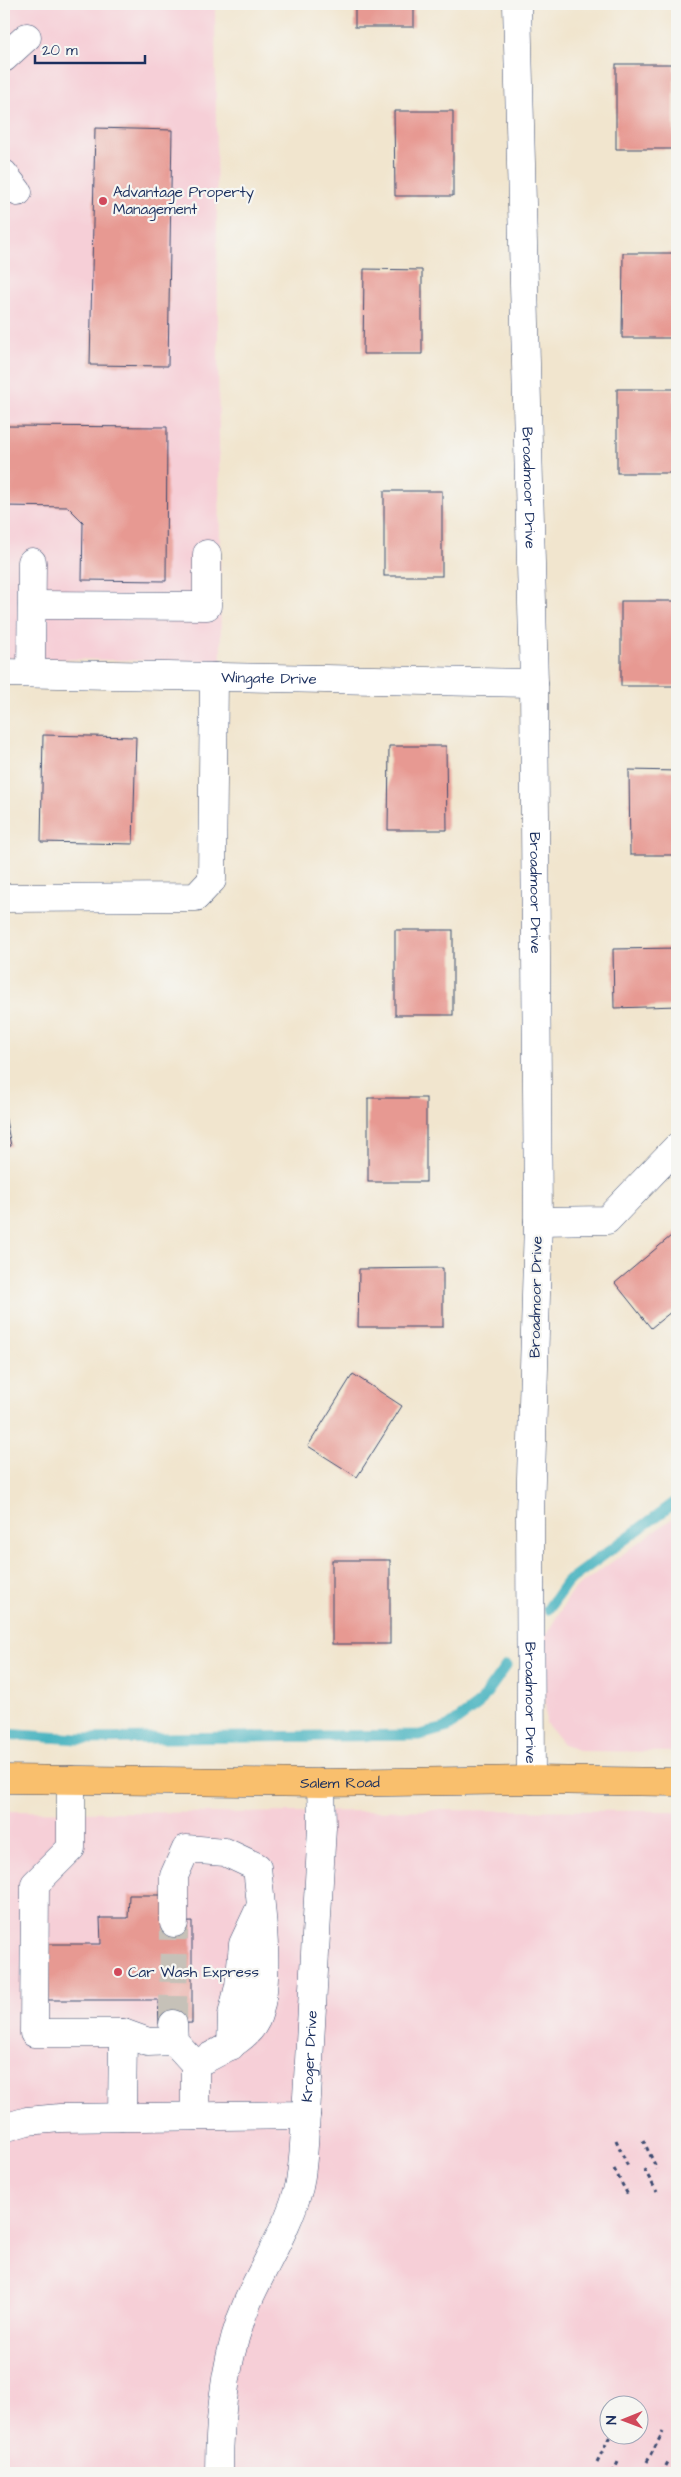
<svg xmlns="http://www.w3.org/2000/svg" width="681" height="2477" font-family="'Architects Daughter',sans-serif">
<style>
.built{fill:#f6cfd7;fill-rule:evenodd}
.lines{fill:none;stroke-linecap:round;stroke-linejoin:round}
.stream{stroke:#42b1be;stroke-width:11}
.building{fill:#e79992}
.minor-tunnel{stroke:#c6c1b8;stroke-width:28;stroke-dasharray:28 14;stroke-linecap:butt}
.minor-casing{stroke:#3b4a6f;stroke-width:29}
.major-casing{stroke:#3b4a6f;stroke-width:29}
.path{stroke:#3b4a6f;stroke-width:3;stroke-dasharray:4 4;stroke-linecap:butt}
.minor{stroke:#fff;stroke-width:28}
.major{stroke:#f9bf6d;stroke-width:28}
.poi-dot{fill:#d1495b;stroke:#f6f6f2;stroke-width:2}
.labels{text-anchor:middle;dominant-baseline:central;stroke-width:4.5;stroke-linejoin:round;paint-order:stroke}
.poi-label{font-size:15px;fill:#1b2f5e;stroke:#f6f6f2;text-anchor:start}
.street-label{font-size:15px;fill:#1b2f5e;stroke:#f6f6f2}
</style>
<rect width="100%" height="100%" fill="#f6f6f2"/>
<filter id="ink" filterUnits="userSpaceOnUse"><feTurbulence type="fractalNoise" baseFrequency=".02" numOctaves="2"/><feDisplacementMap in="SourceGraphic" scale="10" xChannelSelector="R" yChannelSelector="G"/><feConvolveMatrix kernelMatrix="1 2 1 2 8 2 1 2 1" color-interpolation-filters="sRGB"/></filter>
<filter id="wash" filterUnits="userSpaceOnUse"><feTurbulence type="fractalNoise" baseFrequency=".0096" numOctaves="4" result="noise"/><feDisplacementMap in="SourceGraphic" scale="20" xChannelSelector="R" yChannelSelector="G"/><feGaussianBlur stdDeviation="1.12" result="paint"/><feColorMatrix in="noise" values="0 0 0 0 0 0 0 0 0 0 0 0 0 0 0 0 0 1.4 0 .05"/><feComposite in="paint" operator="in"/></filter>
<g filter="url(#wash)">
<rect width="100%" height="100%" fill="#f1e5ce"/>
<!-- built -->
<g class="built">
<polygon points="4,4 215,4 221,662 4,658"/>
<polygon points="677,1515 677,1752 581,1751 564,1745 546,1723 544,1638 573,1590"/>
<path d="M432,1810L677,1811V2473H4V1811L226,1813ZM608,2404H638V2434H608Z"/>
</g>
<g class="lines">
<!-- stream -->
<g class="stream">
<polyline points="548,1609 567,1582 677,1501"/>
<polyline points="4,1734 78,1739 420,1735 448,1727 478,1705 506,1666"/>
</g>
</g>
<g id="blocks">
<!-- building -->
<g class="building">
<rect x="355" y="4" width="59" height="23"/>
<rect x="653" y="4" width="24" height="3"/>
<rect x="616" y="64" width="58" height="85"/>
<polygon points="394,111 453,111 453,196 395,196"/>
<polygon points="95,128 172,130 168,366 90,365"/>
<polygon points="623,253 677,253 677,338 622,338"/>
<polygon points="364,269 422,270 422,354 363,354"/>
<rect x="617" y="389" width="58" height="84"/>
<polygon points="4,426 167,427 166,581 82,580 83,522 68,507 4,506"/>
<rect x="384" y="491" width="58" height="85"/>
<rect x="621" y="601" width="56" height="85"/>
<polygon points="43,735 136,737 133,844 41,842"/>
<polygon points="389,746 446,746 447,830 388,830"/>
<polygon points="629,770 677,771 677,855 630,855"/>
<rect x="395" y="930" width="58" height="85"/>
<polygon points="677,948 677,1006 614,1008 613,949"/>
<rect x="368" y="1098" width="58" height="84"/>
<polygon points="4,1110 11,1146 4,1147"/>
<polygon points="677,1231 677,1307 651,1328 615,1283"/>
<polygon points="443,1268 443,1327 358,1327 359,1269"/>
<polygon points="353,1374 402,1406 357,1477 308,1446"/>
<rect x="332" y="1560" width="58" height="84"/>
<polygon points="129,1895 170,1895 174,1923 192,1922 192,2023 159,2024 158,2000 44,2000 44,1944 101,1944 100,1918 128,1918"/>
</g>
</g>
</g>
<g filter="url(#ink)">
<use href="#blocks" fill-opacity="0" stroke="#3b4a6f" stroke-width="1"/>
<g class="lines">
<!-- minor-tunnel -->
<polyline class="minor-tunnel" points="173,2024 174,1923"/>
<!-- minor casing -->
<g class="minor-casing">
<g id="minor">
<path id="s1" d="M517,4L534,683L538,1221L530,1515L531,1780"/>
<polyline points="4,58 27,37"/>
<polyline points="4,174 18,192"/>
<polyline points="32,605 207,606 207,554"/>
<path id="s2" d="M4,673L534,683"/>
<polyline points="31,673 32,562"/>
<polyline points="4,898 196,897 212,880 214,677"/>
<polyline points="538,1221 607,1220 677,1147"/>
<polyline points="71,1780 71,1848 35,1884 34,2033 123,2033 122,2117"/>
<path d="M174,1923V1876L186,1849L225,1852L257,1867C261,1908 272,1983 256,2020C247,2040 213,2055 195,2064"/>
<polyline points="173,2024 174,2041 195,2064 195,2116"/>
<polyline points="123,2033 148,2042 174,2041"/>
<polyline points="231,2046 232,2015 239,1986 243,1944 259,1910"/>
<path id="s3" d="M4,2128L27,2121L60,2118L306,2115L322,1827L321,1783"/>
<path d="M219,2473C219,2416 225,2354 248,2301C265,2263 288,2228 299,2187C304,2164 304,2138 306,2115"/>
</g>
</g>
<!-- major casing -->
<g class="major-casing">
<g id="major">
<path id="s4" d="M4,1779L321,1783L531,1780L677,1782"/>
</g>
</g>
<!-- path -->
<g class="path">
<polyline points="616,2140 629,2169"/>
<polyline points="643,2140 657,2169"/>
<polyline points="614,2169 628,2195"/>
<polyline points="644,2169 657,2192"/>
<polyline points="597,2462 611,2434"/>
<polyline points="647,2462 663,2432"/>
<polyline points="613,2473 618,2462"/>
<polyline points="662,2473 668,2462"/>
</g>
<!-- minor -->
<use href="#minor" class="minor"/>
<!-- major -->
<use href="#major" class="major"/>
</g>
</g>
<!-- markers -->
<g class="poi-dot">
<circle cx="103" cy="201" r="5"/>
<circle cx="118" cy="1972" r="5"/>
</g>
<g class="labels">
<!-- poi labels -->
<g class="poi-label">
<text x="113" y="192">Advantage Property<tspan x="113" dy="17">Management</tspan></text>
<text x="128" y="1972">Car Wash Express</text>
</g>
<!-- street labels -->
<g class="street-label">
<text stroke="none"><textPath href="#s1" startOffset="484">Broadmoor Drive</textPath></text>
<text stroke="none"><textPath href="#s2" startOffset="265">Wingate Drive</textPath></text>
<text stroke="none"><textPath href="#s1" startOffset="889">Broadmoor Drive</textPath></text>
<text transform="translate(536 1297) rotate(-89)">Broadmoor Drive</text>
<text stroke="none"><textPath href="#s1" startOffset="1699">Broadmoor Drive</textPath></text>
<text stroke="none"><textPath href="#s4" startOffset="336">Salem Road</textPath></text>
<text stroke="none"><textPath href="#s3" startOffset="362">Kroger Drive</textPath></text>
</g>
</g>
<!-- margin -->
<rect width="681" height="2477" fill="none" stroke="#f6f6f2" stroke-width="20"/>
<!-- north arrow -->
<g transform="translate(624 2420) rotate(269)"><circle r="24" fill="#f6f6f2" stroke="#9ea6b7"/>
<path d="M0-4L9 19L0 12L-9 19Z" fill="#d1495b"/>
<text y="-8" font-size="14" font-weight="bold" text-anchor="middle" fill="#1b2f5e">N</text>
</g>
<!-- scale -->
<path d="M35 55v8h110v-8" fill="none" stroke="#1b2f5e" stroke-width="2.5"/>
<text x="42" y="55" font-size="15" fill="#1b2f5e" stroke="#f6f6f2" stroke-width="4" paint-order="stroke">20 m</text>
</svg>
